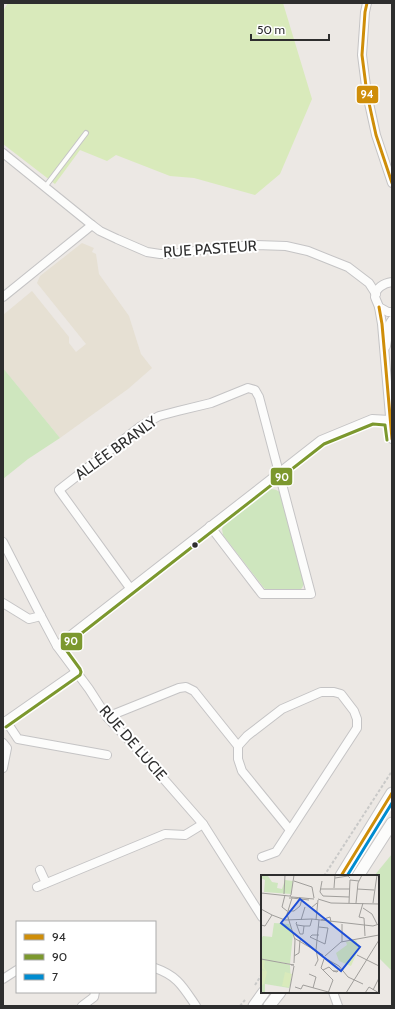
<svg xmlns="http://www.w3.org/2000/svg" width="395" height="1009" font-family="Cabin,sans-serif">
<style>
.education{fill:#e6e0d3}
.green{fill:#cee6be}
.pitch{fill:#d9eabb}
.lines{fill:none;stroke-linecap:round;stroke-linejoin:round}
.service-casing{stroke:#c5c4c5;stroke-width:6}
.minor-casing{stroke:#c5c4c5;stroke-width:10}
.tertiary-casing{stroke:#c5c4c5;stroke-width:13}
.path{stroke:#c9c9c8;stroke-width:2;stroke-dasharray:3 2;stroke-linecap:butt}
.service{stroke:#fcfcfb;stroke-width:4}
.minor{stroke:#fcfcfb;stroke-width:8}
.tertiary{stroke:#fcfcfb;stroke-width:11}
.bus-1-casing{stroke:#fff;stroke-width:6}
.bus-2-casing{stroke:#fff;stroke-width:6}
.bus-3-casing{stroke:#fff;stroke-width:6}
.bus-1{stroke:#cf8e09;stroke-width:3}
.bus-2{stroke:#7c982e;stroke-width:3}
.bus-3{stroke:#008cd0;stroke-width:3}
.bus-dot{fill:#2e2e2e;stroke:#fff;stroke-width:1.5}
.labels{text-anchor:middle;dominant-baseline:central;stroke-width:4;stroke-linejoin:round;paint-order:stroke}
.street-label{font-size:15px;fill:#2e2e2e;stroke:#fff}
.inset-road{fill:none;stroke:#a09e9b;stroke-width:1}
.view{fill:#1d4ed8;fill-opacity:0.15;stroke:#1d4ed8;stroke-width:2}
.inset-edge{fill:none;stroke:#2e2e2e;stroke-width:2}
.line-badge{stroke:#fff;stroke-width:1.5}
.badge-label{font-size:11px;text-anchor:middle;font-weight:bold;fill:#fff}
</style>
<rect width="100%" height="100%" fill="#ece8e4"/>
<!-- education -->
<polygon class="education" points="82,243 94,248 92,252 96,254 99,274 129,316 141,354 152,368 128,389 60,438 3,368 3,315 32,291 69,337 69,343 76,352 86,344 37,283 40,276"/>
<!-- green -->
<g class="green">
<polygon points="3,368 60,438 28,459 3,479"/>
<path d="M269,489C275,489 278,490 282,494L304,584L302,588L299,591H268L264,588L223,535L222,529L224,523Z"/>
<polygon points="392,854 392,976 392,971 378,957 378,876 374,876"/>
</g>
<!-- pitch -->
<polygon class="pitch" points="8,3 283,3 312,99 280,174 255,195 194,178 170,176 116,155 107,161 80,150 55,184 3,144 3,11"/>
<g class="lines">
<!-- service casing -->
<g class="service-casing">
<polyline id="service" points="45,187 86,133"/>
</g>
<!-- minor casing -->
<g class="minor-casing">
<g id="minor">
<polyline points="367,3 365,12 362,55 367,94 376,135 392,183"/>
<polyline points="3,153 92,225 100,231 117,239 147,252 160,254 173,254 216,248 256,245 286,246 308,251 348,267 369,283 376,294"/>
<path d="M392,282C384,283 375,288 375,297C376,300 378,304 379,307L388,312H392"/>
<polyline points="3,297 92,225"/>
<polyline points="379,307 382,324 392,439"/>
<polyline points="386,346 390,323 392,320"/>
<polyline points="3,542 41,616 57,646 89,689 107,717 141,753 203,824 262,917"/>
<polyline points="130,588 59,490 141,426 159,416 178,411 211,403 248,388 255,390 259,397 311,594 262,594 210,526"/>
<polyline points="3,603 29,619 41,616"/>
<polyline points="57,646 321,440 372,419 390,420"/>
<polyline points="107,717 179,688 186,687 194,691 238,746"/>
<polyline points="6,721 18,739 107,755"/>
<polyline points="3,723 76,672"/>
<polyline points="3,743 7,748 3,768"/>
<polyline points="262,857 276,852 357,728 357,719 354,711 341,694 334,692 321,692 282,709 247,736 238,746 238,759 242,771 290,830"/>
<polyline points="40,870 46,883"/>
<polyline points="37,887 165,834 185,835 203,824"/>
<path d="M155,968C178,976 183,987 196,1006"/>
<polyline points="3,979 17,970"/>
<polyline points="333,992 338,1006"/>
<polyline points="82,1006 94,997 95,992"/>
</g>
</g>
<!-- tertiary casing -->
<g class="tertiary-casing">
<g id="tertiary">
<polyline points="341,876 392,793"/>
<polyline points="358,876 392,823"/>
<polyline points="254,1006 264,992"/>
<polyline points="269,1006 280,992"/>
</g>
</g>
<!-- path -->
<g class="path">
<polyline points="324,876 392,771"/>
<polyline points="255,985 262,974"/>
<polyline points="240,1006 245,1000"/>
</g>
<!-- service -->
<use href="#service" class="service"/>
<!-- minor -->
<use href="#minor" class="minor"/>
<!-- tertiary -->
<use href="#tertiary" class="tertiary"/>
<!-- bus-1 casing -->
<g class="bus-1-casing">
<g id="bus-1">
<polyline points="367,3 365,12 362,55 367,94 376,135 392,183"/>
<polyline points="379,307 382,324 392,439"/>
<polyline points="341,876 392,793"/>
</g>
</g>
<!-- bus-2 casing -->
<g class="bus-2-casing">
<polyline id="bus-2" points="6,727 80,675 81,672 80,669 64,647 324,444 373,424 385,425 387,440"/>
</g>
<!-- bus-3 casing -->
<g class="bus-3-casing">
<polyline id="bus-3" points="347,876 392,803"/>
</g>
<!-- bus-1 -->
<use href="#bus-1" class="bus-1"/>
<!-- bus-2 -->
<use href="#bus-2" class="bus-2"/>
<!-- bus-3 -->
<use href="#bus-3" class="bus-3"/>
</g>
<!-- markers -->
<circle class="bus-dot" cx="195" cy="545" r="3.5"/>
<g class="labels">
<!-- street labels -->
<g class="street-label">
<text transform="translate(210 249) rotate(-4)">RUE PASTEUR</text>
<text transform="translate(116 448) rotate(-36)">ALLÉE BRANLY</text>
<text transform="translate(133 743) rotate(49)">RUE DE LUCIE</text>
</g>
</g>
<!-- overview -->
<g transform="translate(261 875)">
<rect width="118" height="118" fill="#ece8e4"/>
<path d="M0,0L7,1L11,7L17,8L16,13L21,14L24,5L32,6L30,19L3,17L4,5L0,3ZM13,48L28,49L32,59L29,89L9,85L29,90L30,107L28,113L4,109V118H0V64L2,61L11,62Z" fill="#cee6be"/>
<path d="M95,65L98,73L90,91L78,86L75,78L86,70L85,67ZM0,85L4,86L3,92L6,97L3,109L0,111V95L5,96L2,108L5,96L0,93ZM24,97L31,99L28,112L21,111Z" fill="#d9eabb"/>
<path class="inset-road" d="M74,3L87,1L89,3M33,6L51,12L53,23M61,6L59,17L62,21L88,22M73,13L74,0M59,14H89M96,14L113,15M0,18L28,21M23,19L24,0M24,20L21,32L26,36M30,20L33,0M31,22L53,24M31,23L48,25M29,24V20L31,23L26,39L34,65L33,88M57,24L70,28L118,29M88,28L89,5L98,6M95,28L97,8L101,0M102,28L98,42L103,43L104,61M112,28L116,0M102,33L111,39L116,49M0,34L11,40L4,51L0,50M27,36H33L39,31L41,24M56,37L50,33L56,28M11,40L24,45L51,44L112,51L118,49M40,45L44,32M55,45L57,25M60,45L69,42L70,47M36,47L35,48L39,59H42L43,51L36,50M43,51H49L51,44M58,60H51L49,62L64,69L67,53L58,52M33,63L62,80M81,67V49M55,75L58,45M96,80L118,91M33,81L38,78L39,65M64,81L80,67L118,60M62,82L78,91L87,102L102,109M0,84L33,90H30M63,84L60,93L72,105L67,118M54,91L57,85L55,75M62,95L68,92L72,96L76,97L77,96H72M48,99L55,102L52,113M34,112L40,114L42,110L71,118M112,115L118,103M28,118L33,91M85,118L118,65M104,118L108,112L118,118"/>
<path class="view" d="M39,24L99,72L80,96L20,48Z"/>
<rect width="118" height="118" class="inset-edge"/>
</g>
<g class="line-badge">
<rect x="356" y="85" width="23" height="19" rx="4" fill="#cf8e09"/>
<rect x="270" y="467" width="23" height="19" rx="4" fill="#7c982e"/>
<rect x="60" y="632" width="23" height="19" rx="4" fill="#7c982e"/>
</g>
<g class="badge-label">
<text x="367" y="98">94</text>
<text x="282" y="481">90</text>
<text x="71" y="645">90</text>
</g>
<!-- border -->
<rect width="395" height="1009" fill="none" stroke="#2e2e2e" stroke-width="8"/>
<!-- legend -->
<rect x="16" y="921" width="140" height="72" fill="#ffffff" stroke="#ababab"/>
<rect x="24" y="934" width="20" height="6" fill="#cf8e09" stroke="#ababab"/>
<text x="52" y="941" font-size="12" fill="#2e2e2e">94</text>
<rect x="24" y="954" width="20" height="6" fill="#7c982e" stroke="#ababab"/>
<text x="52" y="961" font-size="12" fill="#2e2e2e">90</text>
<rect x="24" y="974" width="20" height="6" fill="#008cd0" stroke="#ababab"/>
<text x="52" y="981" font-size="12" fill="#2e2e2e">7</text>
<!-- scale -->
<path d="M251 34v6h78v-6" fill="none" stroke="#2e2e2e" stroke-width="2"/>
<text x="257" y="34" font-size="12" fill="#2e2e2e" stroke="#ffffff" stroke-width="3" paint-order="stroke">50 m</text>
</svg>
